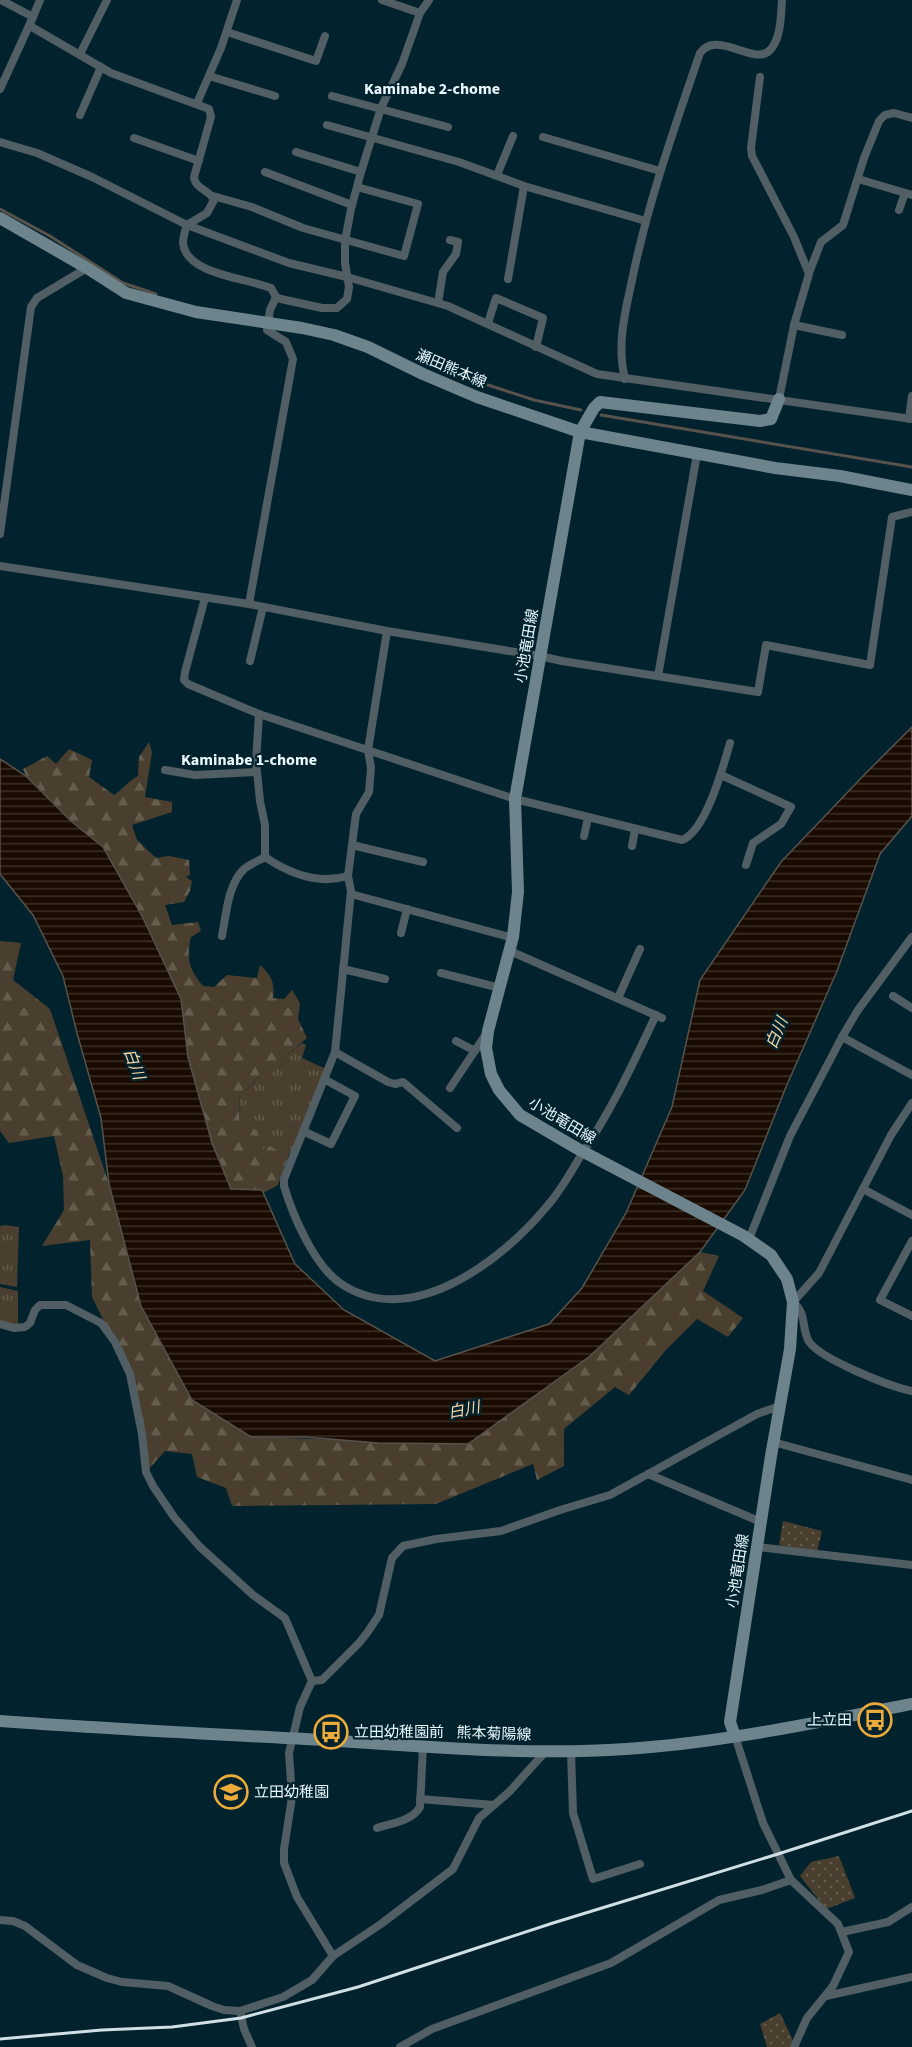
<svg xmlns="http://www.w3.org/2000/svg" width="912" height="2047" font-family="'Source Sans 3','Noto Sans JP',sans-serif">
<style>
.grass{fill:url(#grass-tufts)}
.forest{fill:url(#forest-firs)}
.park{fill:url(#park-dots)}
.water{fill:url(#water-rules);stroke:#58524c;stroke-width:1.5}
.lines{fill:none;stroke-linecap:round;stroke-linejoin:round}
.stream{stroke:#58524c;stroke-width:3}
.street{stroke:#515f65;stroke-width:8}
.secondary{stroke:#6d848d;stroke-width:12}
.rail{stroke:#d0e0e6;stroke-width:3}
.labels{text-anchor:middle;dominant-baseline:central;stroke-width:4.5;stroke-linejoin:round;paint-order:stroke}
.street-label{font-size:15px;fill:#eaf8fd;stroke:#02232d}
.poi-label{font-size:15px;fill:#eaf8fd;stroke:#02232d;text-anchor:start}
.neighbourhood-label{font-size:16px;font-weight:bold;fill:#eaf8fd;stroke:#02232d}
.water-label{font-size:16px;font-style:italic;fill:#f7d4a2;stroke:#02232d}
</style>
<defs>
<pattern id="grass-tufts" width="24" height="20" patternUnits="userSpaceOnUse" patternTransform="scale(1.5)"><rect width="24" height="20" fill="#4a3f2e"/><path d="M3 7l-1-3M5 7V3M7 7l1-3M15 17l-1-3M17 17v-4M19 17l1-3" fill="none" stroke="#645c4d"/></pattern>
<pattern id="forest-firs" width="22" height="20" patternUnits="userSpaceOnUse" patternTransform="scale(1.5)"><rect width="22" height="20" fill="#4a3f2e"/><path d="M5 1l3.5 6h-7zM16 11l3.5 6h-7z" fill="#645c4d"/></pattern>
<pattern id="park-dots" width="8" height="8" patternUnits="userSpaceOnUse" patternTransform="scale(1.5)"><rect width="8" height="8" fill="#4a3f2e"/><path d="M2 2h.1M6 6h.1" fill="none" stroke="#645c4d" stroke-width="1.8" stroke-linecap="round"/></pattern>
<pattern id="water-rules" width="6" height="5" patternUnits="userSpaceOnUse" patternTransform="scale(1.5)"><rect width="6" height="5" fill="#190b00"/><path d="M0 2.5h6" fill="none" stroke="#3b2f26"/></pattern>
</defs>
<rect width="100%" height="100%" fill="#02232d"/>
<!-- grass -->
<g class="grass">
<path d="M302,1043L306,1045L302,1058L326,1069L295,1147L289,1154L286,1149L282,1154L264,1151L239,1119L240,1092C256,1088 256,1073 269,1065L272,1072L283,1064L289,1053Z"/>
<polygon points="5,1225 19,1227 17,1287 0,1284 0,1226"/>
<polygon points="0,1287 18,1291 18,1328 0,1322"/>
</g>
<!-- forest -->
<g class="forest">
<path d="M149,742L152,752L145,797L172,802V812L132,825L137,840L156,858L169,856L189,860L190,875L186,877L192,881L190,891L184,902L165,905L172,925L198,922L201,931L191,937C186,959 189,969 203,986L214,987L227,975L257,978L260,965C271,975 275,982 273,998L284,999L292,990L300,1003L298,1019L307,1038L289,1053L283,1064L272,1072L269,1066C256,1073 256,1087 240,1092L239,1119L257,1131L264,1150L270,1146L282,1154L286,1148L289,1154L278,1185L263,1193L262,1190L231,1189L212,1143L188,1057L181,999L143,918L103,847L72,822L26,776L23,769L47,756L56,764L69,749L92,760L89,777L114,795C123,789 128,781 138,776L139,757Z"/>
<polygon points="0,941 21,943 13,980 50,1009 109,1184 141,1306 192,1400 251,1437 468,1444 590,1356 700,1252 719,1256 703,1291 743,1318 728,1337 697,1319 665,1351 629,1395 615,1387 564,1429 564,1466 537,1480 533,1464 436,1504 232,1506 226,1488 197,1477 192,1454 165,1451 146,1472 130,1374 92,1297 90,1240 42,1246 64,1210 63,1176 54,1136 9,1143 0,1131"/>
</g>
<!-- park -->
<g class="park">
<polygon points="783,1521 822,1531 817,1552 779,1545"/>
<polygon points="839,1856 855,1898 826,1909 800,1876 811,1862"/>
<polygon points="780,2013 795,2045 794,2047 767,2047 760,2024"/>
</g>
<!-- water -->
<polygon class="water" points="912,727 912,816 880,854 837,971 786,1087 745,1190 700,1252 590,1356 468,1444 378,1443 305,1437 251,1437 192,1400 141,1306 109,1184 101,1118 77,1033 63,976 33,915 0,874 0,759 26,776 72,822 103,847 143,918 181,999 188,1057 212,1143 231,1189 262,1190 295,1264 344,1310 435,1361 549,1324 582,1288 626,1213 672,1107 700,980 781,862 866,773"/>
<g class="lines">
<!-- stream -->
<g class="stream">
<polyline points="0,209 50,236 123,283 156,294"/>
<polyline points="488,385 534,400 581,410"/>
<polyline points="601,415 912,467"/>
</g>
<!-- street -->
<g class="street">
<polyline points="382,0 420,13"/>
<polyline points="33,17 40,0"/>
<path d="M30,26L111,73L209,109L211,117L194,177C195,189 210,190 214,200L207,213L187,225C185,231 183,237 183,243C186,275 248,278 271,288L276,297L281,299L322,308H337L347,299L349,287L345,263V241L351,209L361,172L381,108L402,64L420,13L429,0"/>
<polyline points="227,32 316,61 325,36"/>
<polyline points="80,54 107,0"/>
<polyline points="209,76 275,96"/>
<polyline points="760,77 751,148 752,156 794,237 809,274 794,325 779,399"/>
<polyline points="0,89 33,17 1,0"/>
<polyline points="332,96 448,127"/>
<polyline points="197,103 221,48 237,0"/>
<polyline points="80,115 101,67"/>
<polyline points="327,125 459,162 524,186 646,221"/>
<polyline points="543,137 660,171"/>
<polyline points="134,138 199,161"/>
<polyline points="0,142 37,153 92,177 187,225 289,263 347,277 448,306 597,374 912,419"/>
<polyline points="296,152 361,172"/>
<polyline points="265,172 352,205"/>
<polyline points="497,175 513,136"/>
<polyline points="858,179 912,195"/>
<polyline points="213,196 252,207 303,228 404,256 418,204 357,187"/>
<polyline points="899,210 905,193"/>
<polyline points="809,273 821,242 843,225 864,158 879,121 885,115 894,113 912,118"/>
<polyline points="508,279 524,186"/>
<polyline points="438,303 443,272 456,254 458,242 450,240"/>
<polyline points="488,323 496,298 543,318 536,347"/>
<polyline points="794,325 842,335"/>
<path d="M625,379C617,348 624,316 631,285C647,205 674,129 700,53C717,29 755,67 770,50C781,39 781,15 782,0"/>
<polyline points="909,419 912,396"/>
<polyline points="0,534 31,307 37,298 87,268"/>
<polyline points="0,566 249,604 387,631 540,656 562,661 758,692 766,645 870,665 892,517 912,512"/>
<path d="M205,598L185,672L184,680L188,684L259,714L515,799L682,840C706,831 723,767 730,743"/>
<polyline points="249,604 293,359 286,342 267,330 270,310 276,297"/>
<polyline points="387,631 368,750 371,768 369,792 356,814 348,876 351,891 335,1052 388,1082 395,1084 403,1082 457,1128"/>
<polyline points="250,661 263,607"/>
<polyline points="658,676 697,454"/>
<path d="M259,714L256,762L260,801L265,825V857C290,874 318,885 348,876"/>
<polyline points="165,770 195,775 256,772"/>
<polyline points="721,775 791,807 781,824 753,843 746,865"/>
<polyline points="584,836 588,818"/>
<polyline points="352,845 423,862"/>
<polyline points="632,846 635,830"/>
<polyline points="351,894 513,938"/>
<polyline points="401,933 407,909"/>
<path d="M222,936C226,915 228,884 244,869C250,864 258,861 265,857"/>
<polyline points="510,951 662,1018"/>
<polyline points="343,969 385,979"/>
<polyline points="441,973 500,988"/>
<polyline points="893,996 912,1008"/>
<polyline points="618,998 640,949"/>
<polyline points="842,1037 912,1075"/>
<polyline points="456,1041 475,1051"/>
<path d="M335,1052L284,1179V1186C293,1216 314,1265 340,1283C411,1332 504,1259 548,1205C562,1189 572,1170 583,1152C613,1108 633,1063 656,1015"/>
<polyline points="450,1088 486,1034"/>
<path d="M912,1103L891,1135L819,1273L793,1302C807,1315 801,1324 808,1340C817,1358 891,1387 912,1391"/>
<polyline points="303,1131 331,1144 355,1096 324,1079"/>
<polyline points="863,1189 912,1215"/>
<polyline points="749,1239 790,1136 842,1037 858,1010 912,937"/>
<polyline points="912,1241 880,1300 912,1316"/>
<polyline points="0,1324 14,1328 25,1327 30,1323 35,1310 40,1305 66,1305 101,1323 115,1342 130,1374 142,1434 146,1472 153,1486 174,1517 199,1546 253,1595 285,1618 312,1681 300,1707 289,1753 292,1797 284,1849 284,1863 297,1897 333,1956"/>
<polyline points="773,1442 912,1480"/>
<polyline points="648,1474 761,1522"/>
<polyline points="757,1547 912,1565"/>
<polyline points="312,1681 322,1680 359,1643 367,1633 379,1615 392,1558 403,1546 436,1539 501,1531 560,1510 610,1495 757,1414 780,1406"/>
<polyline points="735,1736 763,1823 791,1880 838,1924 849,1952 833,1986 807,2018 794,2047"/>
<polyline points="571,1751 573,1813 593,1879 640,1864"/>
<polyline points="420,1799 494,1805"/>
<path d="M377,1828C392,1823 412,1821 420,1807L423,1746"/>
<polyline points="0,1920 13,1921 25,1926 77,1965 107,1978 122,1982 168,1986 212,2006 224,2010 240,2011 283,1997 312,1980 333,1956 381,1924 453,1869 479,1818 509,1792 546,1751"/>
<polyline points="842,1932 888,1922 912,1907"/>
<polyline points="826,1996 912,1977"/>
<polyline points="240,2011 244,2029 252,2047"/>
<polyline points="400,2047 432,2029 611,1963 719,1900 762,1890 791,1880"/>
</g>
<!-- secondary -->
<g class="secondary">
<polyline points="0,218 87,268 126,293 196,312 302,328 334,335 368,347 423,374 477,397 580,432 775,468 840,476 912,490"/>
<path d="M0,1721C107,1729 215,1734 322,1740C423,1746 525,1756 626,1749C722,1743 817,1722 912,1704"/>
<polyline points="735,1736 730,1722 771,1456 790,1349 793,1302 787,1279 771,1255 744,1236 578,1149 520,1115 499,1090 491,1074 486,1048 488,1031 513,937 518,892 515,799 580,432 594,408 600,402 760,421 771,419 779,399"/>
</g>
<!-- rail -->
<polyline class="rail" points="0,2039 102,2030 172,2027 241,2018 358,1987 553,1923 778,1854 912,1811"/>
</g>
<!-- icons -->
<defs>
<g id="bus-ring" transform="scale(1.725)"><circle r="9.5" fill="#02232d" stroke="#ebaa39" stroke-width="1.5"/><path d="M-5-6H5V4H4V6H2V4H-2V6H-4V4H-5ZM-3.5-4V0h7V-4ZM-3.5 1.2v1.5H-2V1.2ZM2 1.2v1.5H3.5V1.2Z" fill="#ebaa39"/></g>
<g id="school-ring" transform="scale(1.725)"><circle r="9.5" fill="#02232d" stroke="#ebaa39" stroke-width="1.5"/><path d="M0-5L7-2L0 1L-7-2ZM-4 1L0 2.5L4 1V4Q0 6-4 4Z" fill="#ebaa39"/></g>
</defs>
<g fill-rule="evenodd">
<use href="#bus-ring" x="875" y="1720"/>
<use href="#bus-ring" x="331" y="1732"/>
<use href="#school-ring" x="231" y="1792"/>
</g>
<g class="labels">
<!-- street labels -->
<g class="street-label">
<text transform="translate(451 369) rotate(23)">瀬田熊本線</text>
<text transform="translate(527 646) rotate(-80)">小池竜田線</text>
<text transform="translate(562 1121) rotate(31)">小池竜田線</text>
<text transform="translate(738 1571) rotate(-81)">小池竜田線</text>
<text transform="translate(494 1734) rotate(2)">熊本菊陽線</text>
</g>
<!-- poi labels -->
<g class="poi-label">
<text x="852" y="1720" text-anchor="end">上立田</text>
<text x="354" y="1732">立田幼稚園前</text>
<text x="254" y="1792">立田幼稚園</text>
</g>
<!-- neighbourhood labels -->
<g class="neighbourhood-label">
<text x="432" y="89">Kaminabe 2-chome</text>
<text x="249" y="760">Kaminabe 1-chome</text>
</g>
<!-- water labels -->
<g class="water-label">
<text transform="translate(777 1033) rotate(-67)">白川</text>
<text transform="translate(134 1064) rotate(70)">白川</text>
<text transform="translate(464 1410) rotate(-11)">白川</text>
</g>
</g>
</svg>
